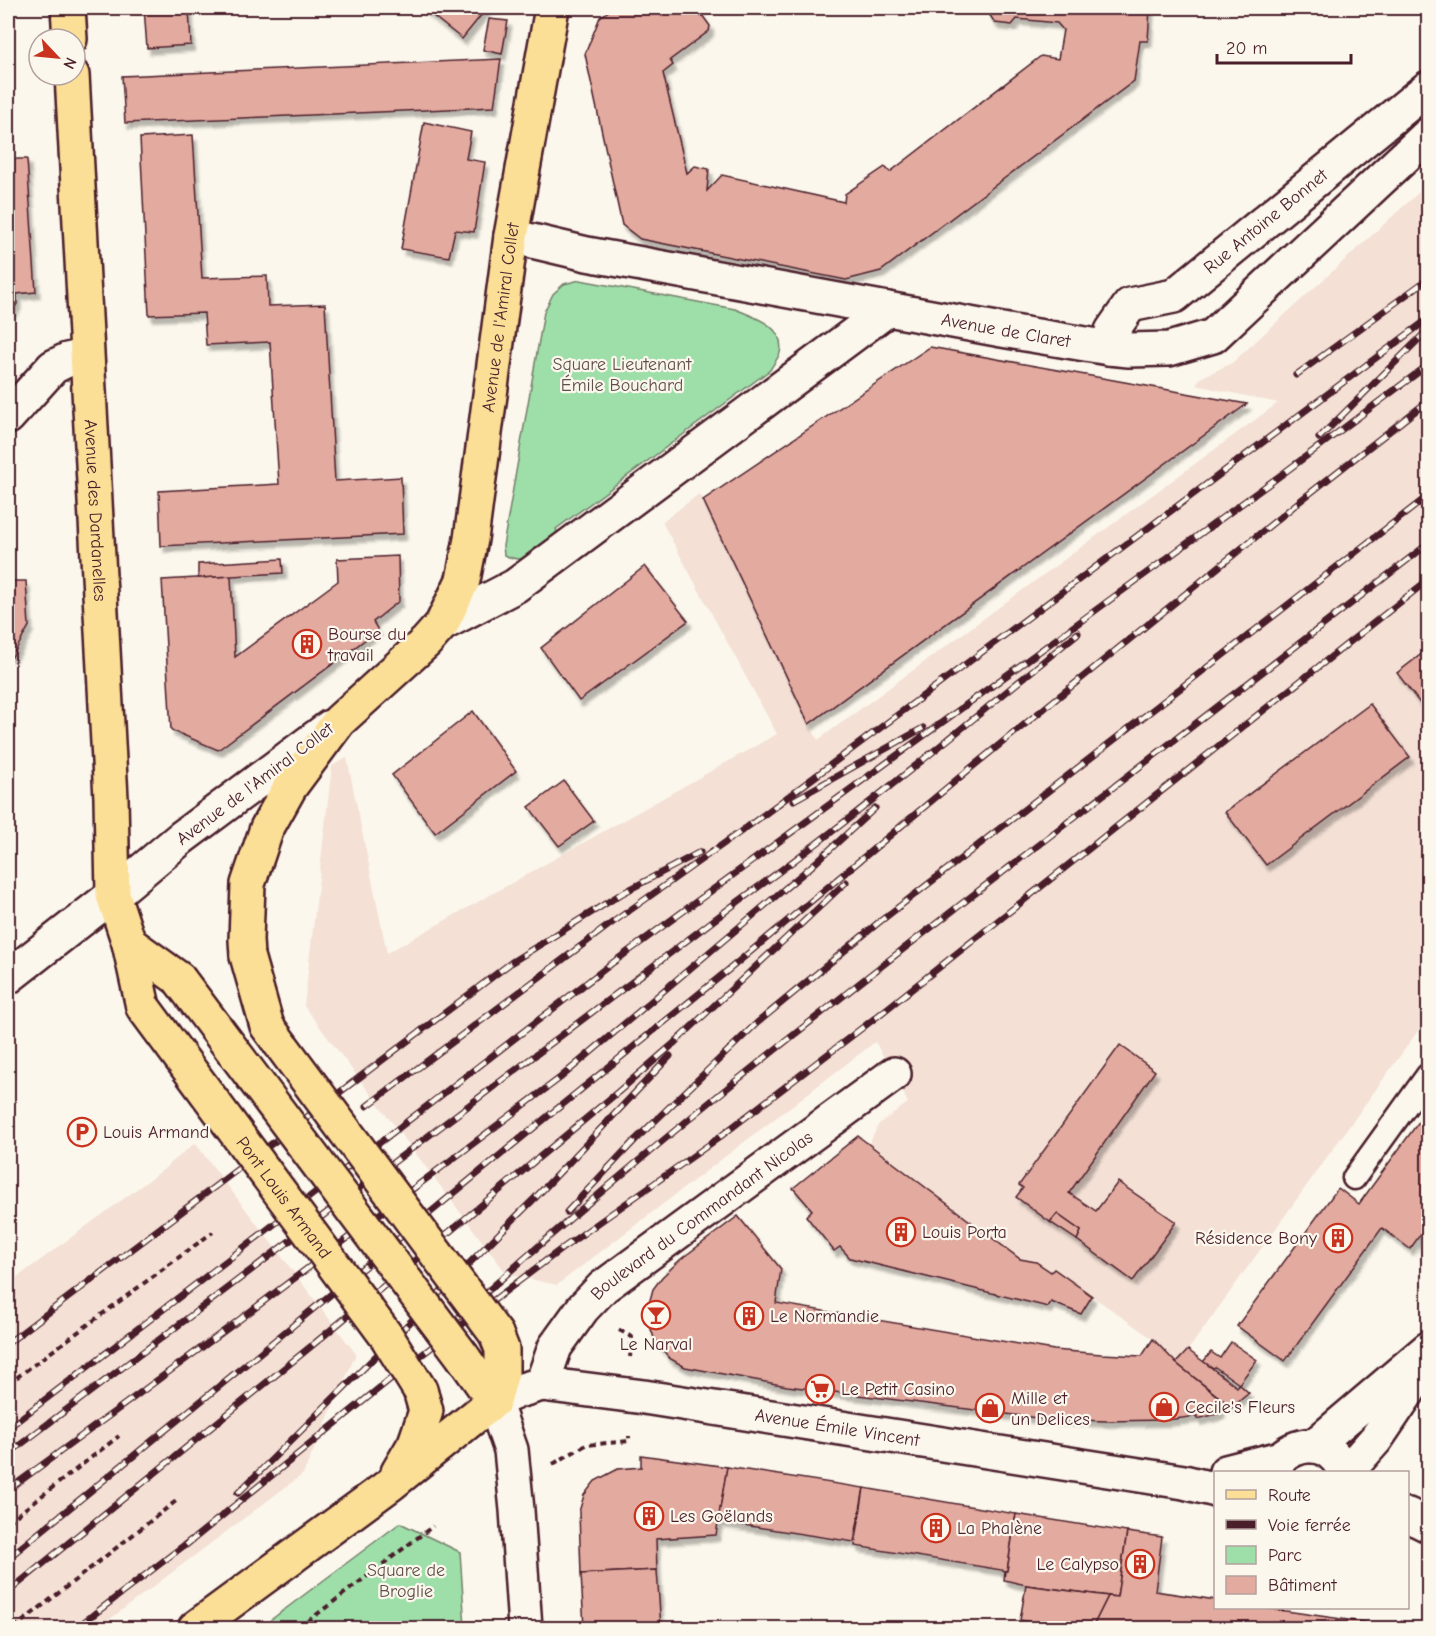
<svg xmlns="http://www.w3.org/2000/svg" width="1436" height="1636" font-family="'Comic Neue',sans-serif">
<style>
.built{fill:#f4e0d5}
.green{fill:#9edfa9;stroke:#747f6a;stroke-width:1.5}
.building{fill:#e3aa9f;stroke:#4a1f2b;stroke-width:1.5;filter:url(#shadow)}
.lines{fill:none;stroke-linecap:round;stroke-linejoin:round}
.service-casing{stroke:#4a1f2b;stroke-width:27}
.minor-casing{stroke:#4a1f2b;stroke-width:38}
.tertiary-casing{stroke:#4a1f2b;stroke-width:38}
.primary-casing{stroke:#4a1f2b;stroke-width:38}
.path{stroke:#4a1f2b;stroke-width:4;stroke-dasharray:6 4.5;stroke-linecap:butt}
.service{stroke:#fbf7ec;stroke-width:22}
.minor{stroke:#fbf7ec;stroke-width:33}
.tertiary{stroke:#fbf7ec;stroke-width:33}
.primary{stroke:#fbdf96;stroke-width:33}
.rail-casing{stroke:#4a1f2b;stroke-width:7}
.rail{stroke:#fbf7ec;stroke-width:4.5;stroke-dasharray:14;stroke-linecap:butt}
.primary-bridge-casing{stroke:#4a1f2b;stroke-width:38;stroke-linecap:butt}
.primary-bridge{stroke:#fbdf96;stroke-width:33}
.labels{text-anchor:middle;dominant-baseline:central;stroke-width:4.5;stroke-linejoin:round;paint-order:stroke}
.street-label{font-size:18px;fill:#4a1f2b;stroke:#fbf7ec}
.park-label{font-size:18px;fill:#5f4f4a;stroke:#fbf7ec}
.poi-label{font-size:18px;fill:#4a1f2b;stroke:#fbf7ec;text-anchor:start}
</style>
<defs>
<filter id="shadow"><feDropShadow dx="3.5" dy="6" stdDeviation="1.5" flood-color="#0004"/></filter>
</defs>
<rect width="100%" height="100%" fill="#fbf7ec"/>
<filter id="ink" filterUnits="userSpaceOnUse"><feTurbulence type="fractalNoise" baseFrequency=".0167" numOctaves="2"/><feDisplacementMap in="SourceGraphic" scale="12" xChannelSelector="R" yChannelSelector="G"/><feConvolveMatrix kernelMatrix="1 2 1 2 8 2 1 2 1" color-interpolation-filters="sRGB"/></filter>
<g filter="url(#ink)">
<!-- built -->
<g class="built">
<polygon points="1428,184 1428,1017 1188,1350 1176,1363 1153,1339 1054,1269 1051,1272 1036,1262 1020,1259 869,1144 879,1124 908,1103 894,1074 875,1042 557,1285 507,1274 304,1006 332,766 347,758 387,953 777,734 662,522 699,494 703,500 809,724 818,740 1278,403 1196,385 1200,378 1232,363"/>
<polygon points="195,1143 356,1354 303,1474 98,1628 8,1628 8,1284 164,1169"/>
</g>
<!-- green -->
<g class="green">
<path d="M580,280L735,309C754,317 786,326 780,353C778,358 773,365 770,370L556,529L561,542C540,553 527,566 504,555L503,546L544,312L553,294L564,284Z"/>
<polygon points="400,1523 460,1552 465,1628 260,1628"/>
</g>
<!-- building -->
<g class="building">
<polygon points="144,8 189,8 191,45 147,48"/>
<polygon points="423,8 487,8 462,39"/>
<polygon points="613,8 697,8 710,26 709,31 670,60 673,65 663,73 687,173 695,166 709,169 707,191 722,175 844,202 845,194 885,167 890,172 1041,56 1058,59 1063,30 1057,23 1017,19 1012,25 995,23 989,14 989,8 1150,8 1148,41 1140,41 1134,81 881,271 846,280 640,239 622,225 585,54 600,17"/>
<polygon points="489,19 508,21 502,54 483,50"/>
<polygon points="501,59 494,107 125,123 122,76"/>
<polygon points="424,122 471,132 466,159 485,162 474,232 455,230 449,257 401,249"/>
<polygon points="193,135 202,278 267,276 268,306 325,304 335,481 401,477 403,534 161,546 159,491 279,484 270,342 206,345 204,313 149,315 140,138"/>
<polygon points="8,159 27,159 36,292 17,294 17,304 8,316"/>
<polygon points="930,347 1247,404 809,724 703,500"/>
<polygon points="398,556 399,601 373,622 378,630 218,750 171,730 162,580 231,576 235,657 338,581 337,559"/>
<polygon points="282,559 283,573 198,578 198,564"/>
<polygon points="645,566 688,621 579,701 541,648"/>
<polygon points="12,581 26,581 29,626 12,657 8,654 8,627 14,617"/>
<polygon points="1428,649 1428,714 1397,673"/>
<polygon points="1370,704 1410,757 1266,865 1225,812"/>
<polygon points="473,711 516,771 435,833 392,775"/>
<polygon points="564,781 594,821 559,846 529,807"/>
<polygon points="1120,1045 1155,1071 1069,1193 1096,1211 1118,1182 1176,1222 1133,1281 1077,1240 1081,1231 1057,1214 1050,1222 1016,1197 1023,1188 1019,1185"/>
<polygon points="1428,1109 1428,1224 1410,1249 1382,1228 1285,1361 1237,1326 1338,1188 1359,1204"/>
<polygon points="858,1136 1020,1259 1036,1262 1051,1272 1054,1269 1092,1296 1081,1314 1051,1302 1048,1307 850,1258 840,1247 834,1251 806,1216 812,1210 793,1188"/>
<polygon points="1057,1214 1081,1231 1077,1240 1050,1222"/>
<polygon points="738,1216 781,1269 776,1303 1054,1350 1101,1354 1142,1356 1153,1339 1176,1363 1227,1404 1221,1408 1221,1413 1197,1419 1197,1416 1167,1420 1106,1421 1045,1419 787,1386 685,1367 669,1358 654,1338 648,1320 647,1311 653,1289 662,1277 681,1259"/>
<polygon points="1231,1342 1257,1360 1239,1384 1215,1367 1213,1368 1203,1362 1211,1352 1220,1358"/>
<polygon points="1188,1350 1237,1387 1239,1384 1249,1393 1232,1407 1176,1363"/>
<polygon points="641,1455 727,1467 716,1535 656,1539 657,1570 581,1574 579,1512 584,1495 595,1481 618,1469 641,1467"/>
<polygon points="727,1467 864,1488 854,1542 718,1521"/>
<polygon points="864,1488 1016,1514 1007,1571 855,1546"/>
<polygon points="1016,1514 1127,1532 1117,1597 1026,1585 1004,1580 1005,1571 1007,1571"/>
<polygon points="1127,1532 1162,1537 1155,1591 1216,1600 1216,1608 1265,1608 1404,1628 1092,1628 1108,1596 1117,1597"/>
<polygon points="657,1570 661,1628 584,1628 581,1574"/>
<polygon points="1026,1585 1108,1596 1092,1628 1063,1628 1020,1620"/>
</g>
<g class="lines">
<!-- service casing -->
<g class="service-casing">
<polyline id="service" points="1354,1178 1428,1075"/>
</g>
<!-- minor casing -->
<g class="minor-casing">
<g id="minor">
<path id="s1" d="M511,236L587,254L1002,330L1109,348L1129,350L1169,349L1213,336L1428,135"/>
<path id="s2" d="M1109,348L1112,331L1130,305L1174,296L1428,88"/>
<polyline points="8,417 53,367 67,360 86,356"/>
<polyline points="442,624 515,586 888,309"/>
<path id="s3" d="M542,1384L555,1347L583,1308L603,1287L894,1074"/>
<polyline points="1314,1446 1428,1349"/>
<polyline points="1347,1472 1376,1439 1424,1368"/>
</g>
</g>
<!-- tertiary casing -->
<g class="tertiary-casing">
<g id="tertiary">
<polyline points="8,977 113,895 181,838 330,727"/>
<polyline points="1226,1472 1281,1458"/>
<path d="M1273,1472C1278,1452 1304,1441 1323,1448C1334,1453 1340,1462 1345,1472"/>
<polyline points="1408,1515 1428,1525"/>
<path id="s4" d="M525,1628L517,1510L511,1450L494,1401L518,1391L542,1384L644,1397L1184,1482L1216,1490"/>
</g>
</g>
<!-- primary casing -->
<g class="primary-casing">
<g id="primary">
<polyline points="68,8 70,39"/>
<path id="s5" d="M72,75L111,798L113,895L129,943L143,1007"/>
<polyline points="129,943 179,979"/>
<path id="s6" d="M247,956L246,940L248,884L267,828L290,787L339,721L426,642L442,624L463,580L471,539L511,236L552,8"/>
<polyline points="463,1357 494,1401"/>
<polyline points="398,1472 415,1443 426,1411 420,1390"/>
<polyline points="195,1628 391,1484 494,1401 502,1372 502,1349 496,1334"/>
</g>
</g>
<!-- path -->
<g class="path">
<polyline points="619,1330 632,1337 630,1357"/>
<polyline points="8,1384 213,1232"/>
<polyline points="553,1464 586,1445 629,1441 629,1436"/>
<polyline points="8,1522 119,1436"/>
<polyline points="14,1628 176,1501"/>
<polyline points="299,1628 433,1526"/>
</g>
<!-- service -->
<use href="#service" class="service"/>
<!-- minor -->
<use href="#minor" class="minor"/>
<!-- tertiary -->
<use href="#tertiary" class="tertiary"/>
<!-- primary -->
<use href="#primary" class="primary"/>
<!-- rail casing -->
<g class="rail-casing">
<g id="rail">
<polyline points="1296,375 1428,279"/>
<polyline points="1319,438 1428,330"/>
<polyline points="794,800 923,728"/>
<polyline points="367,1106 609,925 750,825 1428,319"/>
<polyline points="567,1212 635,1140 757,1023 878,923 1428,496"/>
<path d="M458,1318C631,1160 817,1015 1003,872C1145,763 1287,653 1428,544"/>
<polyline points="8,1343 512,962 621,894 700,852"/>
<polyline points="8,1428 238,1252 611,964 1285,472 1428,365"/>
<path d="M8,1454L739,901C856,817 967,724 1078,633"/>
<polyline points="8,1490 235,1323 560,1078 814,864 875,808"/>
<polyline points="238,1493 535,1198 670,1056"/>
<polyline points="186,1545 399,1372 560,1250 717,1139 879,1015 1428,580"/>
<polyline points="8,1558 217,1388 510,1147 732,967 972,767 1300,501 1428,401"/>
<polyline points="8,1592 309,1348 618,1092 671,1046 846,882"/>
<polyline points="76,1628 191,1540"/>
</g>
</g>
<!-- rail -->
<use href="#rail" class="rail"/>
<!-- primary-bridge casing -->
<g class="primary-bridge-casing">
<g id="primary-bridge">
<polyline points="247,956 267,1026 496,1334"/>
<polyline points="179,979 463,1357"/>
<path id="s7" d="M143,1007L387,1337L420,1390"/>
</g>
</g>
<!-- primary-bridge -->
<use href="#primary-bridge" class="primary-bridge"/>
</g>
</g>
<!-- icons -->
<defs>
<g id="building-ring" transform="scale(1.5)"><circle r="9.5" fill="#fbf7ec" stroke="#c8321e" stroke-width="1.5"/><path d="M-4-6H4V6H1V3H-1V6H-4ZM-2.5-4.3h1.7v1.8h-1.7ZM.8-4.3h1.7v1.8H.8ZM-2.5-1h1.7V.8h-1.7ZM.8-1h1.7V.8H.8Z" fill="#c8321e"/></g>
<g id="parking-ring" transform="scale(1.5)"><circle r="9.5" fill="#fbf7ec" stroke="#c8321e" stroke-width="1.5"/><path d="M-3.5-5.5H1a3.5 3.5 0 0 1 0 7H-1V5.5H-3.5ZM-1-3.4V-.6H.8a1.4 1.4 0 0 0 0-2.8Z" fill="#c8321e"/></g>
<g id="bar-ring" transform="scale(1.5)"><circle r="9.5" fill="#fbf7ec" stroke="#c8321e" stroke-width="1.5"/><path d="M-6-5H6L.8 .8V4.5H3.5V6h-7V4.5H-.8V.8Z" fill="#c8321e"/></g>
<g id="supermarket-ring" transform="scale(1.5)"><circle r="9.5" fill="#fbf7ec" stroke="#c8321e" stroke-width="1.5"/><path d="M-6-5.5h2.5l.6 2H6L4.5 2H-2.5L-4.4-4H-6ZM-1.5 3.2a1.3 1.3 0 1 0 .1 0ZM3 3.2a1.3 1.3 0 1 0 .1 0Z" fill="#c8321e"/></g>
<g id="shop-ring" transform="scale(1.5)"><circle r="9.5" fill="#fbf7ec" stroke="#c8321e" stroke-width="1.5"/><path d="M-5-2.5h2.3a2.7 3.5 0 0 1 5.4 0H5L5.5 6h-11ZM-1.5-2.5h3a1.5 2.3 0 0 0-3 0Z" fill="#c8321e"/></g>
</defs>
<g fill-rule="evenodd">
<use href="#building-ring" x="307" y="644"/>
<use href="#parking-ring" x="82" y="1132"/>
<use href="#building-ring" x="901" y="1232"/>
<use href="#building-ring" x="1338" y="1238"/>
<use href="#bar-ring" x="656" y="1315"/>
<use href="#building-ring" x="749" y="1316"/>
<use href="#supermarket-ring" x="820" y="1389"/>
<use href="#shop-ring" x="1164" y="1407"/>
<use href="#shop-ring" x="990" y="1408"/>
<use href="#building-ring" x="649" y="1516"/>
<use href="#building-ring" x="936" y="1528"/>
<use href="#building-ring" x="1140" y="1564"/>
</g>
<g class="labels">
<!-- street labels -->
<g class="street-label">
<text stroke="none"><textPath href="#s2" startOffset="212">Rue Antoine Bonnet</textPath></text>
<text stroke="none"><textPath href="#s6" startOffset="716">Avenue de l'Amiral Collet</textPath></text>
<text stroke="none"><textPath href="#s1" startOffset="504">Avenue de Claret</textPath></text>
<text stroke="none"><textPath href="#s5" startOffset="436">Avenue des Dardanelles</textPath></text>
<text transform="translate(255 784) rotate(-37)">Avenue de l'Amiral Collet</text>
<text stroke="none"><textPath href="#s7" startOffset="237">Pont Louis Armand</textPath></text>
<text stroke="none"><textPath href="#s3" startOffset="238">Boulevard du Commandant Nicolas</textPath></text>
<text stroke="none"><textPath href="#s4" startOffset="580">Avenue Émile Vincent</textPath></text>
</g>
<!-- park labels -->
<g class="park-label">
<text x="622" y="364">Square Lieutenant<tspan x="622" dy="21">Émile Bouchard</tspan></text>
<text x="406" y="1570">Square de<tspan x="406" dy="21">Broglie</tspan></text>
</g>
<!-- poi labels -->
<g class="poi-label">
<text x="328" y="634">Bourse du<tspan x="328" dy="21">travail</tspan></text>
<text x="103" y="1132">Louis Armand</text>
<text x="922" y="1232">Louis Porta</text>
<text x="1317" y="1238" text-anchor="end">Résidence Bony</text>
<text x="770" y="1316">Le Normandie</text>
<text x="656" y="1344" text-anchor="middle">Le Narval</text>
<text x="841" y="1389">Le Petit Casino</text>
<text x="1011" y="1398">Mille et<tspan x="1011" dy="21">un Delices</tspan></text>
<text x="1185" y="1407">Cecile's Fleurs</text>
<text x="670" y="1516">Les Goëlands</text>
<text x="957" y="1528">La Phalène</text>
<text x="1119" y="1564" text-anchor="end">Le Calypso</text>
</g>
</g>
<!-- margin -->
<rect width="1436" height="1636" fill="none" stroke="#fbf7ec" stroke-width="30"/>
<rect x="15" y="15" width="1406" height="1606" fill="none" stroke="#4a1f2b" stroke-width="2" filter="url(#ink)"/>
<!-- legend -->
<rect x="1214" y="1471" width="195" height="138" fill="#fbf7ec" stroke="#b4a19f" stroke-width="1.5"/>
<rect x="1226" y="1490" width="30" height="9" fill="#fbdf96" stroke="#b4a19f" stroke-width="1.5"/>
<text x="1268" y="1501" font-size="18" fill="#4a1f2b">Route</text>
<rect x="1226" y="1520" width="30" height="9" fill="#4a1f2b" stroke="#b4a19f" stroke-width="1.5"/>
<text x="1268" y="1531" font-size="18" fill="#4a1f2b">Voie ferrée</text>
<rect x="1226" y="1546" width="30" height="18" fill="#9edfa9" stroke="#b4a19f" stroke-width="1.5"/>
<text x="1268" y="1561" font-size="18" fill="#4a1f2b">Parc</text>
<rect x="1226" y="1576" width="30" height="18" fill="#e3aa9f" stroke="#b4a19f" stroke-width="1.5"/>
<text x="1268" y="1591" font-size="18" fill="#4a1f2b">Bâtiment</text>
<!-- north arrow -->
<g transform="translate(57 57) rotate(116)"><circle r="28" fill="#fbf7ec" stroke="#b4a19f" stroke-width="1.5"/>
<path d="M0-4.5L10 22L0 15L-10 22Z" fill="#c8321e"/>
<text y="-9" font-size="16" font-weight="bold" text-anchor="middle" fill="#4a1f2b">N</text>
</g>
<!-- scale -->
<path d="M1217 54v9h134v-9" fill="none" stroke="#4a1f2b" stroke-width="3"/>
<text x="1226" y="54" font-size="18" fill="#4a1f2b" stroke="#fbf7ec" stroke-width="4.5" paint-order="stroke">20 m</text>
</svg>
